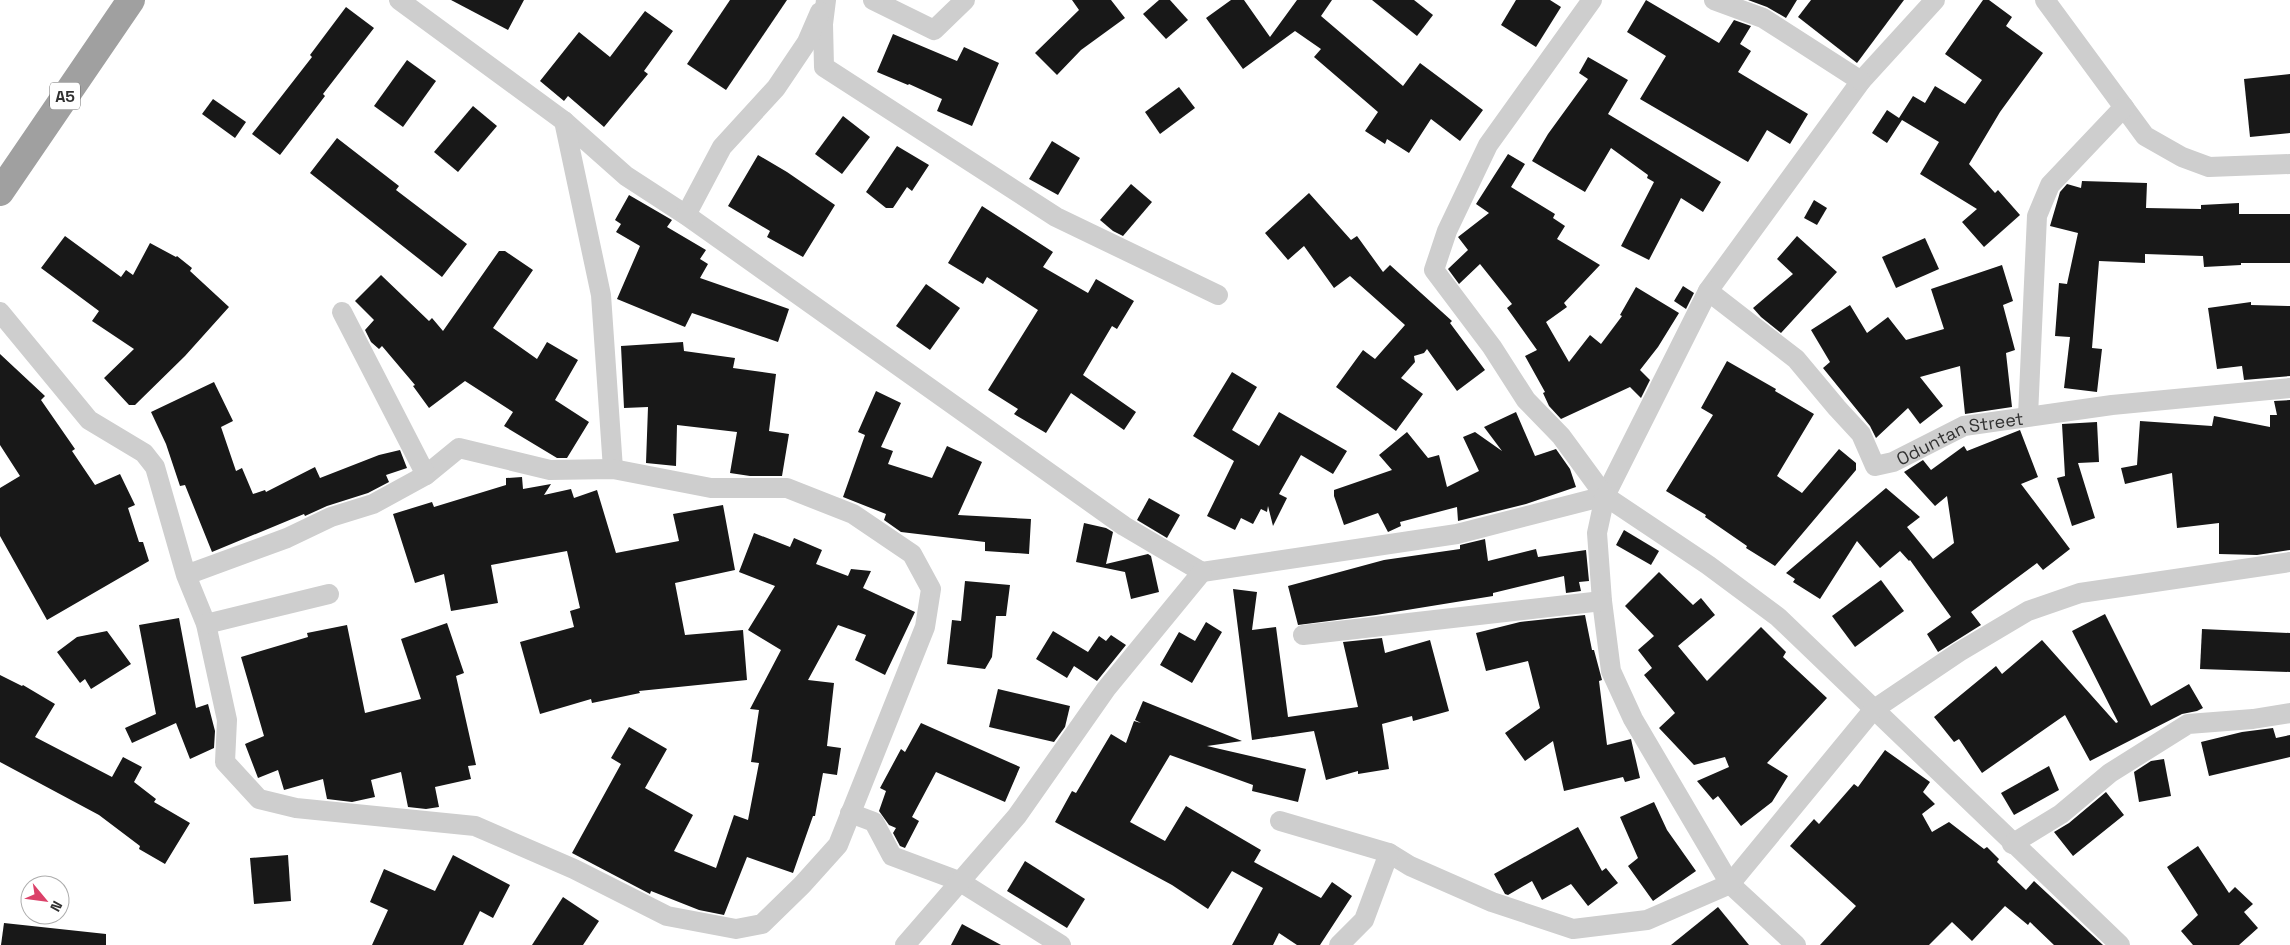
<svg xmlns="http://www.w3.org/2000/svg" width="2290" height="945" font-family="'Space Grotesk',sans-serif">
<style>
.building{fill:#181818}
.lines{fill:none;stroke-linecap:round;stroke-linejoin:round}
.minor{stroke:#cecece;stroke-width:20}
.trunk{stroke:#a0a0a0;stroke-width:28}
.labels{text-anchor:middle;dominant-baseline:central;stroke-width:5;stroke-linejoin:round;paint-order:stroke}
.shield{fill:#fff;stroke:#6f6f6f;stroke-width:1}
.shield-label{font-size:16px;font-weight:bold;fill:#313131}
.street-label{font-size:18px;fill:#313131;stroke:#fff}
</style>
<rect width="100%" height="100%" fill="#fff"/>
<!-- building -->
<g class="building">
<polygon points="451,0 524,0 508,30"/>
<polygon points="730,0 787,0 726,90 687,64"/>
<polygon points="1072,0 1111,0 1125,18 1081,50 1057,75 1035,53 1079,10"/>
<polygon points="1159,0 1170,0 1188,20 1166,39 1143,14"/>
<polygon points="1231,0 1244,0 1270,37 1297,0 1332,0 1321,16 1403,86 1420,63 1483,110 1460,141 1431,119 1409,153 1387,139 1385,144 1365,131 1378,112 1314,57 1321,49 1295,31 1243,69 1206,18"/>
<polygon points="1372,0 1414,0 1433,15 1417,36"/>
<polygon points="1516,0 1550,0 1561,7 1536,47 1501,25"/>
<polygon points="1646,0 1719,43 1734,20 1751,26 1740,44 1751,51 1738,72 1808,114 1790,144 1767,130 1748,162 1640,99 1666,56 1627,32"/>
<polygon points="1748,0 1797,0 1786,18 1767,7"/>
<polygon points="1811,0 1904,0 1857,63 1798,17"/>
<polygon points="1983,0 1989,0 2012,17 2006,26 2043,53 2000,112 1969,164 1995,193 1998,190 2020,215 1984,247 1962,222 1977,209 1920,174 1939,142 1902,120 1887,143 1872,133 1887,110 1899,118 1913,96 1925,103 1935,86 1965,104 1982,80 1945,54"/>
<polygon points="346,7 374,28 323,94 325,96 280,155 252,134 312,57 310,55"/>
<polygon points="645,11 673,31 644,71 648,74 604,127 568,96 564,101 540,81 579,32 610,57"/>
<polygon points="893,34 957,61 964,47 999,63 972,126 937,111 942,99 909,84 908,85 877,72"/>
<polygon points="1588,57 1628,80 1608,114 1721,182 1703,212 1681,198 1649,260 1621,246 1654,182 1647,178 1648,175 1611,148 1585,192 1532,161 1548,134 1588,79 1579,73"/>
<polygon points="407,60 436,81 403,127 374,106"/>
<polygon points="2290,74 2290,133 2250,137 2244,79"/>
<polygon points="1179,87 1195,108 1160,134 1145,112"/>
<polygon points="213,99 246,122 235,138 202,114"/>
<polygon points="473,106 497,126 458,172 434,152"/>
<polygon points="843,116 870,137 842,174 815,154"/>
<polygon points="337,138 399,186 396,190 467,244 442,277 310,173"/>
<polygon points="1052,141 1080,158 1058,195 1029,179"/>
<polygon points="897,146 929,165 912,191 907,187 893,208 886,208 866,192"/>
<polygon points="1508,154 1525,164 1511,187 1555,214 1553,218 1565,226 1557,239 1600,265 1564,303 1567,307 1546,322 1569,362 1590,335 1601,344 1622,316 1620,315 1636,287 1679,313 1658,347 1640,370 1650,380 1641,398 1630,387 1561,419 1549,406 1543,393 1545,392 1525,356 1537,350 1507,308 1512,304 1480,264 1459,284 1448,269 1468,250 1458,237 1489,213 1476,204"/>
<polygon points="758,155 787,172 835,205 803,257 767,237 770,231 728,206"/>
<polygon points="2082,181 2147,183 2146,208 2201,209 2201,205 2239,203 2239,214 2290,214 2290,263 2241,263 2241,265 2204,267 2203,256 2145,254 2145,263 2099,261 2092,348 2102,349 2097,392 2064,388 2070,337 2055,336 2059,283 2067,284 2078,233 2050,226 2060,192 2067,184 2081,188"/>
<polygon points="1131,184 1152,202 1123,236 1113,231 1100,220"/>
<polygon points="1309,193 1351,240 1357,236 1383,272 1390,265 1452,321 1450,323 1485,370 1457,391 1427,349 1424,353 1414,356 1415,362 1401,378 1423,394 1396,431 1336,387 1363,350 1375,359 1405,325 1350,276 1334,288 1304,246 1288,260 1265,233"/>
<polygon points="629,195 672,220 667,227 706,250 700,259 708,264 700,278 789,309 778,342 692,313 685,327 617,299 640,246 616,232 621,224 615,220"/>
<polygon points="1814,200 1827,208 1817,225 1804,218"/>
<polygon points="982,206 1053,252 1043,267 1088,293 1096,279 1134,301 1117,329 1112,326 1083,375 1136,412 1124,430 1071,393 1046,433 1014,414 1018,409 988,390 1038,310 987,277 983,284 948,263"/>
<polygon points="65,236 121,277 126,270 133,275 150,243 176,257 177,256 192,268 190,271 229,307 185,356 135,405 129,405 104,378 134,349 92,321 99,311 41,268"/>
<polygon points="1797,236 1837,272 1781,333 1761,317 1753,308 1793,274 1777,259"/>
<polygon points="1925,238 1939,269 1896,288 1882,257"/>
<polygon points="499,251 505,251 533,270 493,328 537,359 547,342 578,360 555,400 589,422 567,458 557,458 504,426 513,412 465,381 429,408 413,386 415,385 382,346 379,349 371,342 365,330 374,320 355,301 381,275 429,321 432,318 443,331"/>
<polygon points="2002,265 2013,301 2003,305 2015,350 2006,353 2012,407 1965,414 1960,366 1920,377 1943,406 1920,424 1908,408 1876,438 1870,426 1823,368 1830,362 1811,330 1850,305 1867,333 1888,317 1906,340 1944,329 1931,289"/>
<polygon points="926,284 960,308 930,350 896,326"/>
<polygon points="1683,286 1694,293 1686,309 1674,301"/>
<polygon points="2251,302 2251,305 2290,306 2290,376 2244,380 2242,366 2217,369 2208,308"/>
<polygon points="683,342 684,351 735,358 733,368 776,374 769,431 789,434 782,476 750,476 730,473 737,432 677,425 676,466 646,463 648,407 624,408 621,346"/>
<polygon points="0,354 45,396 41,400 75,449 72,451 95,485 120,474 135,505 128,508 139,542 143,542 149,561 47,620 0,536 0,488 20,476 0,445"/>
<polygon points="1727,361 1776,389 1775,391 1814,414 1777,476 1802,493 1839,449 1856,463 1856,470 1775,566 1746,548 1747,546 1705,517 1706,515 1666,491 1713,415 1701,408"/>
<polygon points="1232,372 1257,387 1232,430 1259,446 1279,412 1347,451 1333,474 1301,455 1279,494 1287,498 1273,526 1268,506 1267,512 1261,509 1253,524 1241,518 1235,530 1207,516 1234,461 1193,436"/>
<polygon points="214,382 233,421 221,427 236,471 242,468 253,494 265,490 266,492 315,467 320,478 379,455 400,450 407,468 386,475 389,482 368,493 327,506 305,516 304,514 212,552 185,485 180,486 166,444 151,412"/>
<polygon points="876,391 901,403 881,447 893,451 888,464 932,478 947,446 982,462 958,515 1031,519 1029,554 985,551 985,542 901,532 884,520 886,514 843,497 865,435 858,432"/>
<polygon points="2290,400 2290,550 2257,555 2219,554 2219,523 2177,528 2172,473 2125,484 2121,468 2137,465 2140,421 2212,426 2214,416 2270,427 2270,415 2277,415 2274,401"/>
<polygon points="1516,412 1535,456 1556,449 1570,469 1576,487 1526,504 1458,521 1457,507 1400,522 1401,526 1388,532 1378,513 1344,525 1334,496 1334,490 1392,470 1379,455 1407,432 1428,458 1439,455 1447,487 1479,471 1463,437 1475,432 1502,451 1484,427"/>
<polygon points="2097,422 2099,462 2078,463 2095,518 2072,526 2057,478 2065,476 2062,424"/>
<polygon points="2020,430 2038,477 2021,484 2070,549 2043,570 2037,563 1971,612 1981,625 1938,652 1927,634 1951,617 1910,560 1909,561 1900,551 1880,568 1857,541 1820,599 1793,582 1795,579 1786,573 1886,488 1920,517 1907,527 1933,559 1954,543 1947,496 1935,506 1904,472 1923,460 1931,470 1964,446 1967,451"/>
<polygon points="522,477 523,489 551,484 544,495 571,489 574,498 597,490 616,553 679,541 673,514 723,505 735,570 675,583 685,635 743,630 747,680 639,691 640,693 592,703 591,699 540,714 520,642 574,627 570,611 580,608 567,551 491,565 498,603 451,611 444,574 415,583 393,514 432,502 434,507 506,485 506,478"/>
<polygon points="1149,498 1180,515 1167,538 1137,520"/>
<polygon points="1084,523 1106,528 1113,532 1106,564 1148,554 1151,556 1159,592 1131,599 1125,572 1076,562"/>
<polygon points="1624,530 1659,551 1651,565 1616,545"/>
<polygon points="754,533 790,547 794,538 822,550 816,564 848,576 851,569 871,571 863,588 915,612 885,675 855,660 866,635 838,625 808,680 834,683 827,746 841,748 837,775 823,773 815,816 813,816 793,873 747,857 724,915 699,910 651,891 650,894 572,853 621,764 611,758 629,727 667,749 645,788 693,815 674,851 716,868 734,815 748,820 759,763 751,762 759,710 750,709 781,650 748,630 775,586 739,572"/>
<polygon points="1485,539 1488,561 1536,549 1538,557 1586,550 1589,581 1579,582 1581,591 1566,593 1564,576 1493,593 1493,596 1376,615 1298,625 1288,586 1384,560 1460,549 1460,545"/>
<polygon points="1659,572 1693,605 1701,598 1715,615 1678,646 1707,681 1761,627 1786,652 1783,657 1827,698 1767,763 1788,776 1772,802 1741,826 1718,796 1713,800 1697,781 1729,767 1725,757 1694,765 1659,728 1675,713 1644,675 1652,668 1638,650 1654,636 1625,606"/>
<polygon points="1881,580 1904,611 1855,647 1832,616"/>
<polygon points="965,581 1010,585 1006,616 996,616 992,657 985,669 947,664 952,620 961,621"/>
<polygon points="1233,589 1257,592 1252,630 1276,627 1288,717 1358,707 1343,642 1382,638 1385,653 1430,640 1449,711 1413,721 1412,716 1382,724 1389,769 1358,774 1358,771 1326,780 1314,731 1252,740"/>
<polygon points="2105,614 2151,706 2189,684 2203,708 2197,711 2182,714 2090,761 2065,715 1982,773 1959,739 1954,742 1934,717 1996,666 2002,674 2042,640 2116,723 2118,722 2072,631"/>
<polygon points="1585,615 1592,650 1594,650 1602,680 1599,681 1607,745 1631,739 1640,778 1625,782 1623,777 1564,791 1553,741 1525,761 1505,733 1540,708 1528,661 1486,671 1476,633 1520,622"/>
<polygon points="179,618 196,708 208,704 215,731 214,748 190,759 176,723 132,743 125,728 156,714 139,625"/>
<polygon points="1206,622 1222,632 1192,683 1160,665 1179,632 1195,641"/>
<polygon points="447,623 464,673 456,676 476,765 468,766 471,779 435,787 439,807 426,809 408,807 401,772 371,780 375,797 352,802 327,799 323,779 284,790 278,770 258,778 245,744 264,736 241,657 308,637 307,633 347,625 365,713 421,699 401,639"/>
<polygon points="2202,629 2290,633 2290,672 2200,669"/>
<polygon points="107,631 131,664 91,689 85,679 80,683 57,652 77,637"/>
<polygon points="1053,631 1088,652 1099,636 1106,641 1111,635 1126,645 1097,681 1074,666 1067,678 1036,659"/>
<polygon points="0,675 22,686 23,685 55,704 35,737 112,777 123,757 142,767 134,782 156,799 154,802 190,823 165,864 139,849 140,846 99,815 0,762"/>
<polygon points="998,689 1070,706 1065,727 1054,742 989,727"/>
<polygon points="1143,701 1242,741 1207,746 1306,769 1298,802 1252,791 1253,785 1170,755 1130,822 1165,841 1186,806 1261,850 1254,862 1321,898 1332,882 1352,896 1320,945 1297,945 1279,933 1273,945 1232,945 1263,888 1232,871 1208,909 1172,885 1055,822 1072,791 1076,793 1111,734 1126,743 1134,721 1141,723 1135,720"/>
<polygon points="921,723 1020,767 1005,802 936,772 912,817 919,821 905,848 900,846 893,833 896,828 889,825 879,811 886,791 880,788 901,749 905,752"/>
<polygon points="2273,728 2276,738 2290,735 2290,757 2209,776 2201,742 2242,732"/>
<polygon points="1885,750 1930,782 1923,792 1935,804 1922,814 1932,832 1949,822 1984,849 1987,847 1999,859 1997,862 2026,890 2034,881 2103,945 2054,945 2030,922 2028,925 2005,906 1972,941 1952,922 1929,945 1820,945 1856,906 1790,846 1814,819 1819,824 1854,784 1858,787"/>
<polygon points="2164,759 2171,796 2139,802 2134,772 2151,761"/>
<polygon points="2049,766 2059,790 2014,815 2001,793"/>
<polygon points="2106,792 2124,815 2073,856 2054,832 2069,823"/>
<polygon points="1654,802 1667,830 1696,871 1653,901 1628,866 1638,858 1620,817"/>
<polygon points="1578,827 1602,871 1606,868 1618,883 1588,906 1571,884 1542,900 1532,881 1508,895 1505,894 1494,874"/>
<polygon points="2198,846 2229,893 2235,887 2253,904 2244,912 2258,928 2239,945 2193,945 2181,931 2198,915 2167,867"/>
<polygon points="288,855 291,901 254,904 250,858"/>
<polygon points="453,855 510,885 493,918 480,911 463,945 372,945 388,910 370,902 384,869 435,891"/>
<polygon points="1025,861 1085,899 1067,928 1007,891"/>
<polygon points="563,897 599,921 583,945 532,945"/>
<polygon points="1718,907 1749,945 1671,945"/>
<polygon points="4,923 106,934 106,945 1,945"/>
<polygon points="962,924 1001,945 951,945"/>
</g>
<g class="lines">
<!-- minor -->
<g class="minor">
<polyline points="399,0 564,121 626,176 686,215 1124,526 1202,572 1457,534 1605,496 1708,291 1861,81 1935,0"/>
<polyline points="826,0 823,24 824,67 1056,217 1218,295"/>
<polyline points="873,0 934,30 965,0"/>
<polyline points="1592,0 1488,145 1447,231 1434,270 1492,347 1526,400 1561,436 1605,496 1708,565 1778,617 2120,945"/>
<polyline points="1714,0 1763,18 1861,81"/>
<polyline points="2045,0 2145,136 2182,157 2209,167 2290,164"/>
<polyline points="564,121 601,295 613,469"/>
<polyline points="686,215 722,147 776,88 807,42 820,12"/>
<path id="s1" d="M1708,291L1796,359L1837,408L1861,434L1875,466L1893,462L1964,426L2112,405L2290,388"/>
<polyline points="0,312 89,420 144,453 155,467 186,575 206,624 227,720 225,762 259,799 296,808 475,826 574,869 667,916 736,929 762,924 802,885 838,845 925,627 931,589 912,554 853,514 787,488 711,488 613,469 550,470 459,448 426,475 373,504 331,517 287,538 186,575"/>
<polyline points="342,312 426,475"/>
<polyline points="2028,416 2037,216 2050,185 2124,107"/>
<polyline points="1605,496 1597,533 1602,601 1611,671 1633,719 1730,884 1796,945"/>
<polyline points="206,624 329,594"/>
<polyline points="1303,635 1602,601"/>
<polyline points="850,813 874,822 892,856 959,881 1061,945"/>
<polyline points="1280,821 1389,853 1410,866 1492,902 1573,929 1647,920 1730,884 1873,710 1959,652 2028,611 2080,593 2290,562"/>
<polyline points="2012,844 2061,814 2110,773 2188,724 2253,719 2290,713"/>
<polyline points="905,945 1017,816 1106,689 1202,572"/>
<polyline points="1339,945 1364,920 1389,853"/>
</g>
<!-- trunk -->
<polyline class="trunk" points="0,192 131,0"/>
</g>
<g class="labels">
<!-- shield labels -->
<rect class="shield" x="50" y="82.5" width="30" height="27" rx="4"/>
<g class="shield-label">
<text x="65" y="96">A5</text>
</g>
<!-- street labels -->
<g class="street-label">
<text stroke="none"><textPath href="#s1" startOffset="336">Oduntan Street</textPath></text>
</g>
</g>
<!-- north arrow -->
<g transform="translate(45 900) rotate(119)"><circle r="24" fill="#ffffff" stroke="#adadad"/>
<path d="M0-4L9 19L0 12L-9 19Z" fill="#db4169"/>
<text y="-8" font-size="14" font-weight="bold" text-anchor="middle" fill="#313131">N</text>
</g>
</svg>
